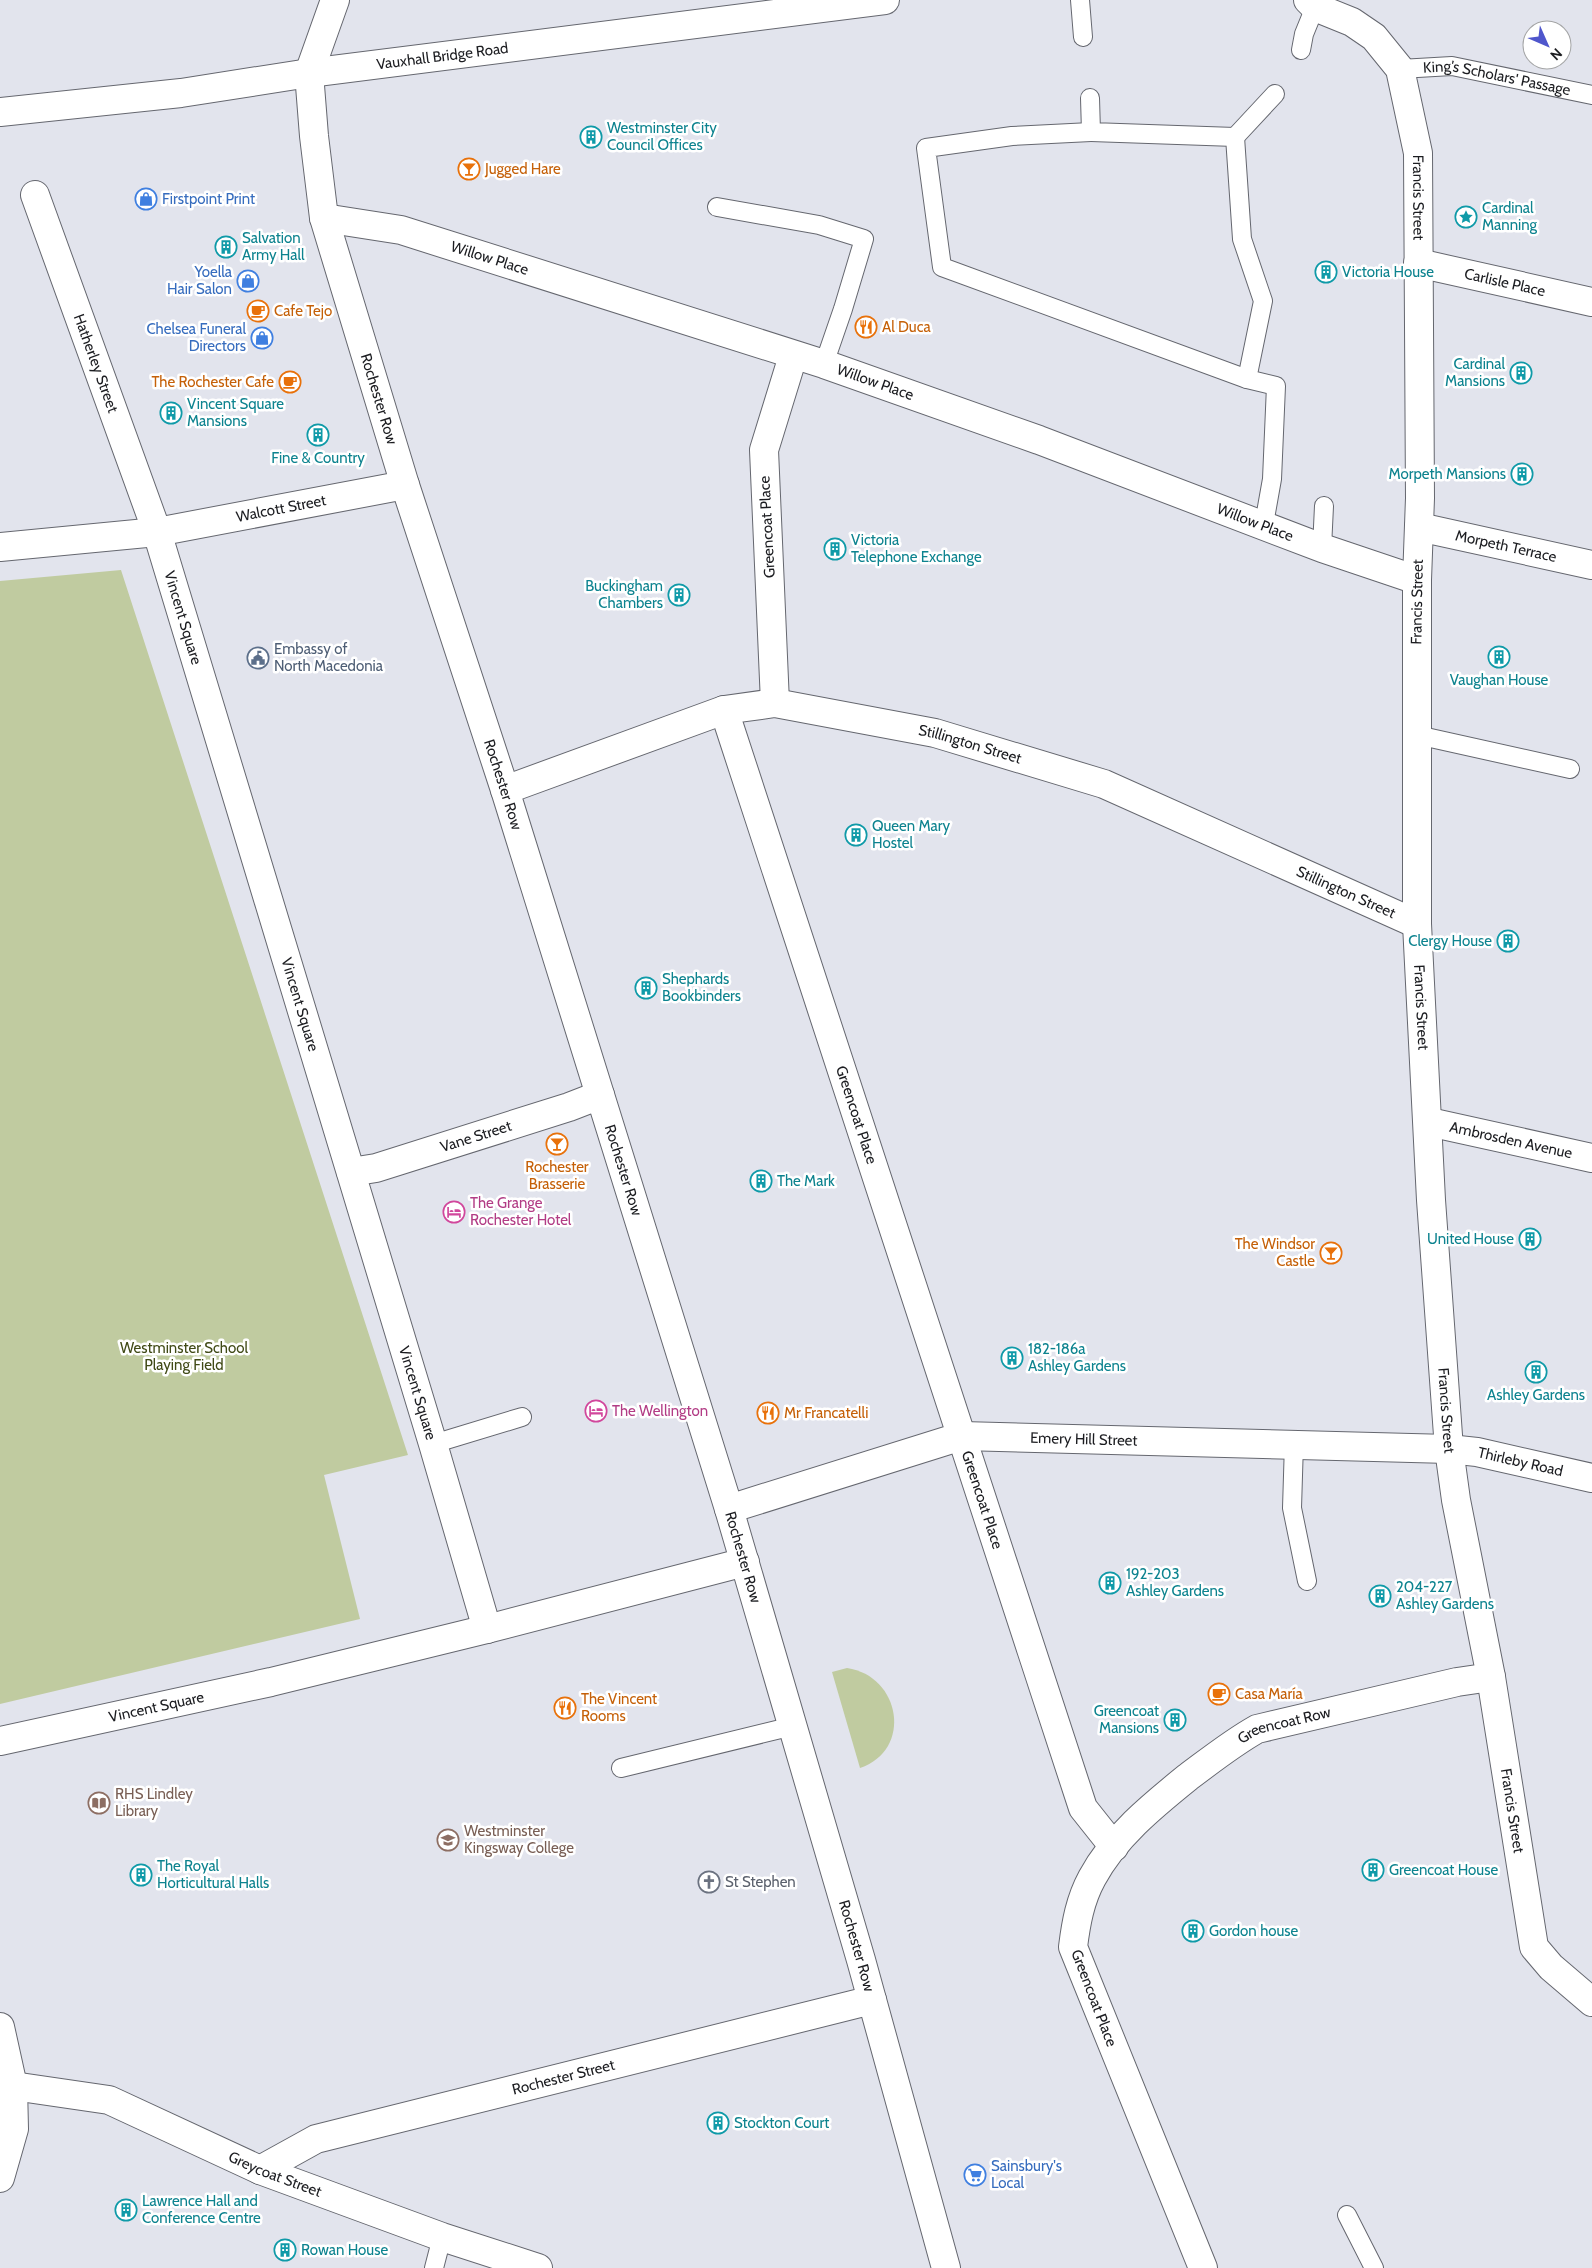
<svg xmlns="http://www.w3.org/2000/svg" width="1592" height="2268" font-family="Cabin,sans-serif">
<style>
.green{fill:#c0cba0}
.lines{fill:none;stroke-linecap:round;stroke-linejoin:round}
.service-casing{stroke:#65676f;stroke-width:20}
.minor-casing{stroke:#65676f;stroke-width:30}
.tertiary-casing{stroke:#65676f;stroke-width:30}
.secondary-casing{stroke:#65676f;stroke-width:30}
.trunk-casing{stroke:#65676f;stroke-width:30}
.service{stroke:#fff;stroke-width:18}
.minor{stroke:#fff;stroke-width:28}
.tertiary{stroke:#fff;stroke-width:28}
.secondary{stroke:#fff;stroke-width:28}
.trunk{stroke:#fff;stroke-width:28}
.labels{text-anchor:middle;dominant-baseline:central;stroke-width:5;stroke-linejoin:round;paint-order:stroke}
.street-label{font-size:15px;fill:#1c1d21;stroke:#fff}
.culture-label{font-size:15px;fill:#0d838f;stroke:#fff;text-anchor:start}
.food-label{font-size:15px;fill:#c56008;stroke:#fff;text-anchor:start}
.shop-label{font-size:15px;fill:#366cbe;stroke:#fff;text-anchor:start}
.service-label{font-size:15px;fill:#4e5e75;stroke:#fff;text-anchor:start}
.hotel-label{font-size:15px;fill:#b23c85;stroke:#fff;text-anchor:start}
.park-label{font-size:15px;fill:#404a16;stroke:#fff}
.education-label{font-size:15px;fill:#785e54;stroke:#fff;text-anchor:start}
.worship-label{font-size:15px;fill:#5b616d;stroke:#fff;text-anchor:start}
</style>
<rect width="100%" height="100%" fill="#e2e4ed"/>
<!-- green -->
<g class="green">
<polygon points="121,570 408,1455 324,1475 360,1619 0,1704 0,581"/>
<path d="M847,1668C901,1676 913,1750 860,1768L832,1672Z"/>
</g>
<g class="lines">
<!-- service casing -->
<g class="service-casing">
<g id="service">
<polyline points="1080,0 1083,37"/>
<polyline points="1301,50 1304,34 1315,7"/>
<path id="s1" d="M1400,69L1452,66L1592,95"/>
<polyline points="1090,98 1091,132 1235,137 1242,239 1263,301 1247,379"/>
<polyline points="1091,132 1012,136 926,148 942,267 1247,379 1276,386 1272,479 1264,524"/>
<polyline points="1235,137 1275,94"/>
<polyline points="717,207 819,225 864,239 843,309 824,364"/>
<polyline points="1322,548 1324,506"/>
<polyline points="1417,735 1570,769"/>
<polyline points="1294,1443 1292,1508 1307,1581"/>
<polyline points="433,1444 522,1417"/>
<polyline points="621,1768 793,1726"/>
<polyline points="1347,2215 1374,2268"/>
<polyline points="434,2268 442,2237"/>
</g>
</g>
<!-- minor casing -->
<g class="minor-casing">
<g id="minor">
<path id="s2" d="M1308,0L1315,7L1352,22L1374,37L1400,69L1418,153L1420,498L1417,580V924L1431,1200L1449,1449L1456,1500L1491,1677L1534,1947L1551,1967L1592,2002"/>
<path id="s3" d="M35,195L157,532L433,1444L487,1629"/>
<path id="s4" d="M324,218L401,230L824,364L1039,440L1322,548L1417,580"/>
<path id="s5" d="M1418,263L1592,302"/>
<path id="s6" d="M1419,527L1592,565"/>
<path id="s7" d="M0,547L157,532L405,485"/>
<polyline points="775,703 764,450 793,356"/>
<path id="s8" d="M724,710L1083,1808L1114,1847"/>
<path id="s9" d="M505,790L724,710L775,703L935,733L1104,784L1417,924"/>
<path id="s10" d="M1429,1122L1592,1158"/>
<path id="s11" d="M351,1172L376,1168L569,1107L600,1095"/>
<path id="s12" d="M729,1509L962,1436L1449,1449L1477,1452L1592,1478"/>
<path id="s13" d="M0,1741L271,1682L487,1629L745,1562"/>
<polyline points="0,2027 13,2086 14,2129 0,2178"/>
<path id="s14" d="M13,2086L109,2100L260,2170L442,2237L538,2268"/>
<path id="s15" d="M260,2170L316,2139L872,2000"/>
<path id="s16" d="M1203,2268L1073,1947C1076,1923 1080,1900 1092,1878C1114,1837 1152,1806 1188,1777C1211,1760 1232,1743 1257,1729L1457,1682L1491,1677"/>
</g>
</g>
<!-- tertiary casing -->
<g class="tertiary-casing">
<polyline id="tertiary" points="309,73 335,0"/>
</g>
<!-- secondary casing -->
<g class="secondary-casing">
<g id="secondary">
<path id="s17" d="M309,73L314,136L324,218L405,485L505,790L729,1509L861,1960L946,2268"/>
</g>
</g>
<!-- trunk casing -->
<g class="trunk-casing">
<g id="trunk">
<path id="s18" d="M0,112L181,93L309,73L885,0"/>
</g>
</g>
<!-- service -->
<use href="#service" class="service"/>
<!-- minor -->
<use href="#minor" class="minor"/>
<!-- tertiary -->
<use href="#tertiary" class="tertiary"/>
<!-- secondary -->
<use href="#secondary" class="secondary"/>
<!-- trunk -->
<use href="#trunk" class="trunk"/>
</g>
<!-- icons -->
<defs>
<g id="building-ring" transform="scale(1.125)"><circle r="9.5" fill="#fff" stroke="#0f9aa8" stroke-width="1.5"/><path d="M-4-6H4V6H1V3H-1V6H-4ZM-2.5-4.3h1.7v1.8h-1.7ZM.8-4.3h1.7v1.8H.8ZM-2.5-1h1.7V.8h-1.7ZM.8-1h1.7V.8H.8Z" fill="#0f9aa8"/></g>
<g id="bar-ring" transform="scale(1.125)"><circle r="9.5" fill="#fff" stroke="#e8710a" stroke-width="1.5"/><path d="M-6-5H6L.8 .8V4.5H3.5V6h-7V4.5H-.8V.8Z" fill="#e8710a"/></g>
<g id="shop-ring" transform="scale(1.125)"><circle r="9.5" fill="#fff" stroke="#3f7fe0" stroke-width="1.5"/><path d="M-5-2.5h2.3a2.7 3.5 0 0 1 5.4 0H5L5.5 6h-11ZM-1.5-2.5h3a1.5 2.3 0 0 0-3 0Z" fill="#3f7fe0"/></g>
<g id="sight-ring" transform="scale(1.125)"><circle r="9.5" fill="#fff" stroke="#0f9aa8" stroke-width="1.5"/><path d="M0-6L1.8-2.2L6-1.7L2.9 1.2L3.7 5.4L0 3.3L-3.7 5.4L-2.9 1.2L-6-1.7L-1.8-2.2Z" fill="#0f9aa8"/></g>
<g id="cafe-ring" transform="scale(1.125)"><circle r="9.5" fill="#fff" stroke="#e8710a" stroke-width="1.5"/><path d="M-5.5-4.5H6V0H3Q3 3.5 0 3.5H-2.5Q-5.5 3.5-5.5 0ZM3-3.2v2h1.7v-2ZM-6 4.5H4V6H-6Z" fill="#e8710a"/></g>
<g id="restaurant-ring" transform="scale(1.125)"><circle r="9.5" fill="#fff" stroke="#e8710a" stroke-width="1.5"/><path d="M-5-6h1v4h1v-4h1v4h1v-4h1v5L-1.5 .5V6h-2V.5L-5-1ZM5-6V6H3V1.5H1.5Q1.5-4 5-6Z" fill="#e8710a"/></g>
<g id="civic-ring" transform="scale(1.125)"><circle r="9.5" fill="#fff" stroke="#5c6f8a" stroke-width="1.5"/><path d="M-.6-6.5H3V-4.5H.6V-3L4-1V1h2V6H-6V1h2V-1L-.6-3ZM-1.2 2.5V6h2.4V2.5Z" fill="#5c6f8a"/></g>
<g id="hotel-ring" transform="scale(1.125)"><circle r="9.5" fill="#fff" stroke="#d1479c" stroke-width="1.5"/><path d="M-6-4.5h1.5V1H6V5H4.5V3h-9V5H-6ZM-4 0a1.8 1.8 0 1 1 3.6 0ZM.5 0V-2.5h3Q6-2.5 6 0Z" fill="#d1479c"/></g>
<g id="library-ring" transform="scale(1.125)"><circle r="9.5" fill="#fff" stroke="#8d6e63" stroke-width="1.5"/><path d="M-6-4Q-3-5.5-.7-3.5V5Q-3 3-6 4ZM6-4Q3-5.5 .7-3.5V5Q3 3 6 4Z" fill="#8d6e63"/></g>
<g id="university-ring" transform="scale(1.125)"><circle r="9.5" fill="#fff" stroke="#8d6e63" stroke-width="1.5"/><path d="M0-5L7-2L0 1L-7-2ZM-4 1L0 2.5L4 1V4Q0 6-4 4Z" fill="#8d6e63"/></g>
<g id="church-ring" transform="scale(1.125)"><circle r="9.5" fill="#fff" stroke="#6b7280" stroke-width="1.5"/><path d="M-1.2-6h2.4v3.5h3.3v2.4h-3.3V6h-2.4V-.1h-3.3v-2.4h3.3Z" fill="#6b7280"/></g>
<g id="supermarket-ring" transform="scale(1.125)"><circle r="9.5" fill="#fff" stroke="#3f7fe0" stroke-width="1.5"/><path d="M-6-5.5h2.5l.6 2H6L4.5 2H-2.5L-4.4-4H-6ZM-1.5 3.2a1.3 1.3 0 1 0 .1 0ZM3 3.2a1.3 1.3 0 1 0 .1 0Z" fill="#3f7fe0"/></g>
</defs>
<g fill-rule="evenodd">
<use href="#building-ring" x="591" y="137"/>
<use href="#bar-ring" x="469" y="169"/>
<use href="#shop-ring" x="146" y="199"/>
<use href="#sight-ring" x="1466" y="217"/>
<use href="#building-ring" x="226" y="247"/>
<use href="#building-ring" x="1326" y="272"/>
<use href="#shop-ring" x="248" y="281"/>
<use href="#cafe-ring" x="258" y="311"/>
<use href="#restaurant-ring" x="866" y="327"/>
<use href="#shop-ring" x="262" y="338"/>
<use href="#building-ring" x="1521" y="373"/>
<use href="#cafe-ring" x="290" y="382"/>
<use href="#building-ring" x="171" y="413"/>
<use href="#building-ring" x="318" y="435"/>
<use href="#building-ring" x="1522" y="474"/>
<use href="#building-ring" x="835" y="549"/>
<use href="#building-ring" x="679" y="595"/>
<use href="#building-ring" x="1499" y="657"/>
<use href="#civic-ring" x="258" y="658"/>
<use href="#building-ring" x="856" y="835"/>
<use href="#building-ring" x="1508" y="941"/>
<use href="#building-ring" x="646" y="988"/>
<use href="#bar-ring" x="557" y="1144"/>
<use href="#building-ring" x="761" y="1181"/>
<use href="#hotel-ring" x="454" y="1212"/>
<use href="#building-ring" x="1530" y="1239"/>
<use href="#bar-ring" x="1331" y="1253"/>
<use href="#building-ring" x="1012" y="1358"/>
<use href="#building-ring" x="1536" y="1372"/>
<use href="#hotel-ring" x="596" y="1411"/>
<use href="#restaurant-ring" x="768" y="1413"/>
<use href="#building-ring" x="1110" y="1583"/>
<use href="#building-ring" x="1380" y="1596"/>
<use href="#cafe-ring" x="1219" y="1694"/>
<use href="#restaurant-ring" x="565" y="1708"/>
<use href="#building-ring" x="1175" y="1720"/>
<use href="#library-ring" x="99" y="1803"/>
<use href="#university-ring" x="448" y="1840"/>
<use href="#building-ring" x="1373" y="1870"/>
<use href="#building-ring" x="141" y="1875"/>
<use href="#church-ring" x="709" y="1882"/>
<use href="#building-ring" x="1193" y="1931"/>
<use href="#building-ring" x="718" y="2123"/>
<use href="#supermarket-ring" x="975" y="2175"/>
<use href="#building-ring" x="126" y="2210"/>
<use href="#building-ring" x="285" y="2250"/>
</g>
<g class="labels">
<!-- street labels -->
<g class="street-label">
<text stroke="none"><textPath href="#s18" startOffset="446">Vauxhall Bridge Road</textPath></text>
<text stroke="none"><textPath href="#s1" startOffset="98">King's Scholars' Passage</textPath></text>
<text stroke="none"><textPath href="#s2" startOffset="248">Francis Street</textPath></text>
<text stroke="none"><textPath href="#s4" startOffset="171">Willow Place</textPath></text>
<text stroke="none"><textPath href="#s5" startOffset="89">Carlisle Place</textPath></text>
<text stroke="none"><textPath href="#s3" startOffset="179">Hatherley Street</textPath></text>
<text stroke="none"><textPath href="#s4" startOffset="576">Willow Place</textPath></text>
<text stroke="none"><textPath href="#s17" startOffset="335">Rochester Row</textPath></text>
<text stroke="none"><textPath href="#s7" startOffset="284">Walcott Street</textPath></text>
<text stroke="none"><textPath href="#s4" startOffset="981">Willow Place</textPath></text>
<text transform="translate(767 527) rotate(-93)">Greencoat Place</text>
<text stroke="none"><textPath href="#s6" startOffset="89">Morpeth Terrace</textPath></text>
<text transform="translate(1417 602) rotate(-89)">Francis Street</text>
<text stroke="none"><textPath href="#s3" startOffset="448">Vincent Square</textPath></text>
<text stroke="none"><textPath href="#s9" startOffset="484">Stillington Street</textPath></text>
<text stroke="none"><textPath href="#s17" startOffset="740">Rochester Row</textPath></text>
<text stroke="none"><textPath href="#s9" startOffset="889">Stillington Street</textPath></text>
<text stroke="none"><textPath href="#s3" startOffset="852">Vincent Square</textPath></text>
<text stroke="none"><textPath href="#s2" startOffset="1058">Francis Street</textPath></text>
<text stroke="none"><textPath href="#s8" startOffset="426">Greencoat Place</textPath></text>
<text stroke="none"><textPath href="#s11" startOffset="130">Vane Street</textPath></text>
<text stroke="none"><textPath href="#s10" startOffset="84">Ambrosden Avenue</textPath></text>
<text stroke="none"><textPath href="#s17" startOffset="1144">Rochester Row</textPath></text>
<text stroke="none"><textPath href="#s3" startOffset="1258">Vincent Square</textPath></text>
<text stroke="none"><textPath href="#s2" startOffset="1462">Francis Street</textPath></text>
<text stroke="none"><textPath href="#s12" startOffset="366">Emery Hill Street</textPath></text>
<text stroke="none"><textPath href="#s12" startOffset="804">Thirleby Road</textPath></text>
<text stroke="none"><textPath href="#s8" startOffset="831">Greencoat Place</textPath></text>
<text stroke="none"><textPath href="#s17" startOffset="1549">Rochester Row</textPath></text>
<text stroke="none"><textPath href="#s13" startOffset="160">Vincent Square</textPath></text>
<text stroke="none"><textPath href="#s16" startOffset="670">Greencoat Row</textPath></text>
<text stroke="none"><textPath href="#s2" startOffset="1868">Francis Street</textPath></text>
<text stroke="none"><textPath href="#s17" startOffset="1954">Rochester Row</textPath></text>
<text transform="translate(1094 1998) rotate(69)">Greencoat Place</text>
<text stroke="none"><textPath href="#s15" startOffset="319">Rochester Street</textPath></text>
<text stroke="none"><textPath href="#s14" startOffset="279">Greycoat Street</textPath></text>
</g>
<!-- culture labels -->
<g class="culture-label">
<text x="607" y="128">Westminster City<tspan x="607" dy="17">Council Offices</tspan></text>
<text x="1482" y="208">Cardinal<tspan x="1482" dy="17">Manning</tspan></text>
<text x="242" y="238">Salvation<tspan x="242" dy="17">Army Hall</tspan></text>
<text x="1342" y="272">Victoria House</text>
<text x="1505" y="364" text-anchor="end">Cardinal<tspan x="1505" dy="17">Mansions</tspan></text>
<text x="187" y="404">Vincent Square<tspan x="187" dy="17">Mansions</tspan></text>
<text x="318" y="458" text-anchor="middle">Fine &amp; Country</text>
<text x="1506" y="474" text-anchor="end">Morpeth Mansions</text>
<text x="851" y="540">Victoria<tspan x="851" dy="17">Telephone Exchange</tspan></text>
<text x="663" y="586" text-anchor="end">Buckingham<tspan x="663" dy="17">Chambers</tspan></text>
<text x="1499" y="680" text-anchor="middle">Vaughan House</text>
<text x="872" y="826">Queen Mary<tspan x="872" dy="17">Hostel</tspan></text>
<text x="1492" y="941" text-anchor="end">Clergy House</text>
<text x="662" y="979">Shephards<tspan x="662" dy="17">Bookbinders</tspan></text>
<text x="777" y="1181">The Mark</text>
<text x="1514" y="1239" text-anchor="end">United House</text>
<text x="1028" y="1349">182-186a<tspan x="1028" dy="17">Ashley Gardens</tspan></text>
<text x="1536" y="1395" text-anchor="middle">Ashley Gardens</text>
<text x="1126" y="1574">192-203<tspan x="1126" dy="17">Ashley Gardens</tspan></text>
<text x="1396" y="1587">204-227<tspan x="1396" dy="17">Ashley Gardens</tspan></text>
<text x="1159" y="1711" text-anchor="end">Greencoat<tspan x="1159" dy="17">Mansions</tspan></text>
<text x="157" y="1866">The Royal<tspan x="157" dy="17">Horticultural Halls</tspan></text>
<text x="1389" y="1870">Greencoat House</text>
<text x="1209" y="1931">Gordon house</text>
<text x="734" y="2123">Stockton Court</text>
<text x="142" y="2201">Lawrence Hall and<tspan x="142" dy="17">Conference Centre</tspan></text>
<text x="301" y="2250">Rowan House</text>
</g>
<!-- food labels -->
<g class="food-label">
<text x="485" y="169">Jugged Hare</text>
<text x="274" y="311">Cafe Tejo</text>
<text x="882" y="327">Al Duca</text>
<text x="274" y="382" text-anchor="end">The Rochester Cafe</text>
<text x="557" y="1167" text-anchor="middle">Rochester<tspan x="557" dy="17">Brasserie</tspan></text>
<text x="1315" y="1244" text-anchor="end">The Windsor<tspan x="1315" dy="17">Castle</tspan></text>
<text x="784" y="1413">Mr Francatelli</text>
<text x="1235" y="1694">Casa María</text>
<text x="581" y="1699">The Vincent<tspan x="581" dy="17">Rooms</tspan></text>
</g>
<!-- shop labels -->
<g class="shop-label">
<text x="162" y="199">Firstpoint Print</text>
<text x="232" y="272" text-anchor="end">Yoella<tspan x="232" dy="17">Hair Salon</tspan></text>
<text x="246" y="329" text-anchor="end">Chelsea Funeral<tspan x="246" dy="17">Directors</tspan></text>
<text x="991" y="2166">Sainsbury's<tspan x="991" dy="17">Local</tspan></text>
</g>
<!-- service labels -->
<g class="service-label">
<text x="274" y="649">Embassy of<tspan x="274" dy="17">North Macedonia</tspan></text>
</g>
<!-- hotel labels -->
<g class="hotel-label">
<text x="470" y="1203">The Grange<tspan x="470" dy="17">Rochester Hotel</tspan></text>
<text x="612" y="1411">The Wellington</text>
</g>
<!-- park labels -->
<g class="park-label">
<text x="184" y="1348">Westminster School<tspan x="184" dy="17">Playing Field</tspan></text>
</g>
<!-- education labels -->
<g class="education-label">
<text x="115" y="1794">RHS Lindley<tspan x="115" dy="17">Library</tspan></text>
<text x="464" y="1831">Westminster<tspan x="464" dy="17">Kingsway College</tspan></text>
</g>
<!-- worship labels -->
<g class="worship-label">
<text x="725" y="1882">St Stephen</text>
</g>
</g>
<!-- north arrow -->
<g transform="translate(1547 45) rotate(135)"><circle r="24" fill="#ffffff" stroke="#a4a5a6"/>
<path d="M0-4L9 19L0 12L-9 19Z" fill="#4f56cc"/>
<text y="-8" font-size="14" font-weight="bold" text-anchor="middle" fill="#1c1d21">N</text>
</g>
</svg>
